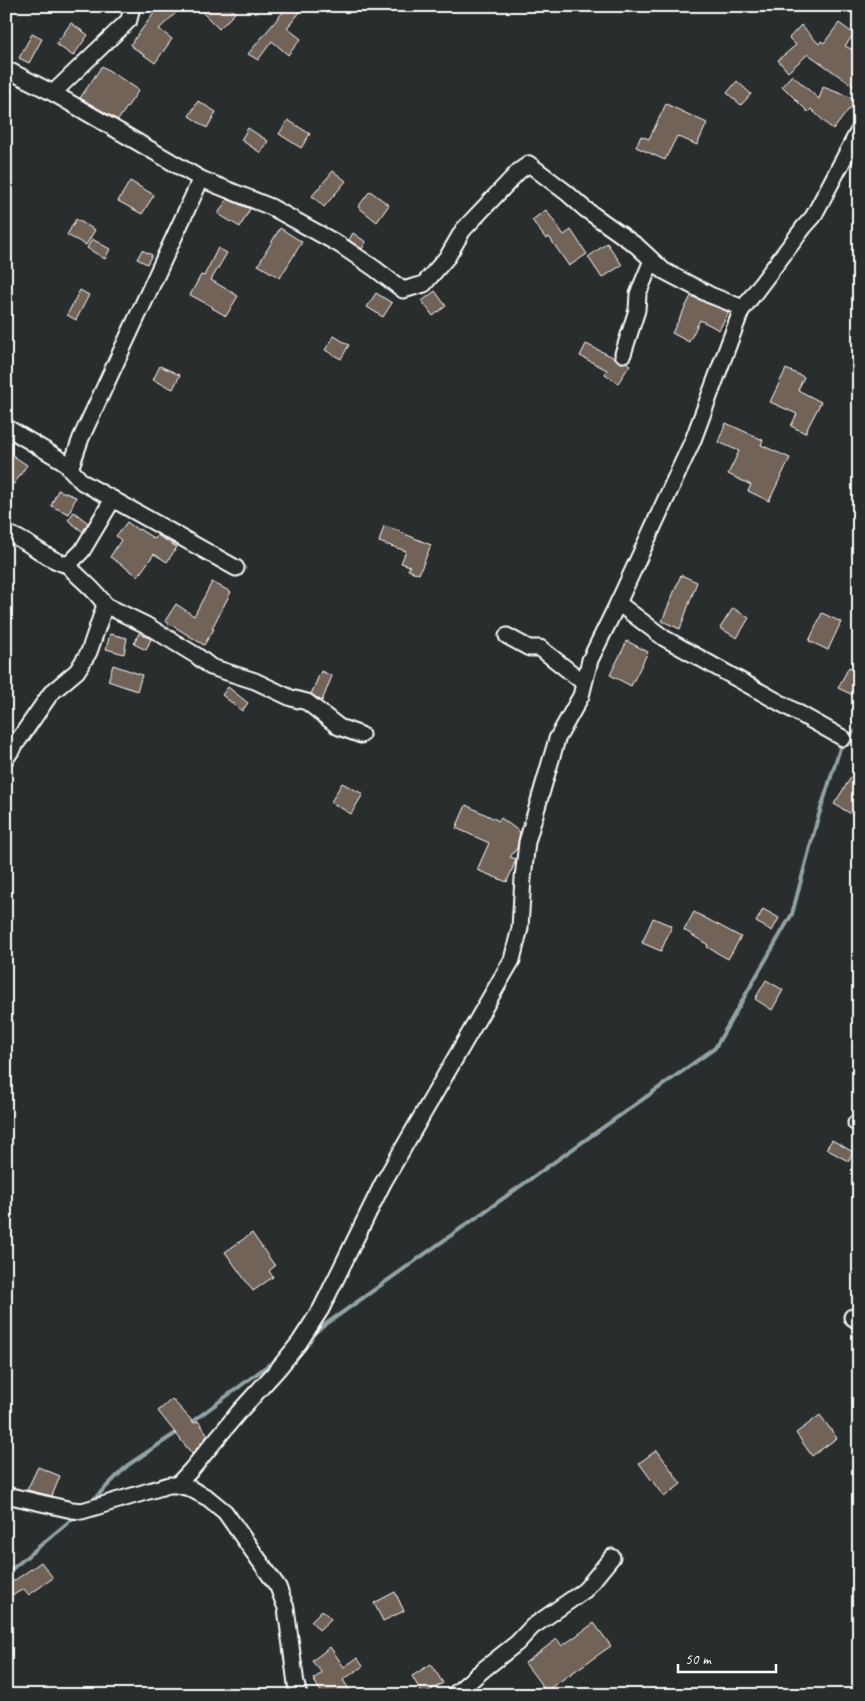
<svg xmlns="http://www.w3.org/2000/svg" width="865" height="1701" font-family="Caveat,sans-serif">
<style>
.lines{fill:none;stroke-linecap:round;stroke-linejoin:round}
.stream{stroke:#91a3a6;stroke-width:4}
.building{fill:#726459;stroke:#fff}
.street-casing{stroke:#fff;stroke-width:19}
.street{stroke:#2a2d2e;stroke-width:15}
</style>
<rect width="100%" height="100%" fill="#2a2d2e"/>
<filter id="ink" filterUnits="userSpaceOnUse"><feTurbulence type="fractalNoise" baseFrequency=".02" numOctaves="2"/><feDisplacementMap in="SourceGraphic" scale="10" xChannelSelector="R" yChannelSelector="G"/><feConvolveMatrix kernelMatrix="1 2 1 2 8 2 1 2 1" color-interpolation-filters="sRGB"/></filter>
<g filter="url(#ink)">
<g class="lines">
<!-- stream -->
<g class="stream">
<polyline points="846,737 859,729"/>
<polyline points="312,1334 715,1048 792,914 817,821 842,742"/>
<polyline points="189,1424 278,1358"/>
<polyline points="90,1503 128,1465 179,1431"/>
<polyline points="6,1574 77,1515"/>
</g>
</g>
<!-- building -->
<g class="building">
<polygon points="149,6 183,6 159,29 172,39 155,63 130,45 155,12"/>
<polygon points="208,6 229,6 235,13 219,29 202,12"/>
<polygon points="288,6 305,6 287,28 301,39 288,55 272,41 258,60 248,54"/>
<polygon points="71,23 88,35 73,56 56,44"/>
<polygon points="839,23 854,34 845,46 859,53 859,90 808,54 788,72 778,60 796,45 789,38 801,25 819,44 821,41 824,43"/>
<polygon points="32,34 42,39 29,63 19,58"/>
<polygon points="102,66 139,90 118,120 80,98"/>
<polygon points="792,75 819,99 823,87 858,100 852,111 849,109 833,130 811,109 808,112 782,86"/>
<polygon points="737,81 751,94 741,105 727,93"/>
<polygon points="198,101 216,112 207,128 189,116"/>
<polygon points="666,104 707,123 697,145 677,136 665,160 636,147 641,136 649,139"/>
<polygon points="288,120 310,134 301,148 279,134"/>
<polygon points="248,128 268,141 261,153 241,140"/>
<polygon points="333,171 346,181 324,207 312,196"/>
<polygon points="130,181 154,195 142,214 118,201"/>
<polygon points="370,191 389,205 377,222 358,207"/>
<polygon points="227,199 250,209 240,227 218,214"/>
<polygon points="546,210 564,235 571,230 587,254 569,266 549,237 546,239 532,220"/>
<polygon points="76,219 95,230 86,245 67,235"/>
<polygon points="280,228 302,242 280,278 258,265"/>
<polygon points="353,233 366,242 362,249 349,240"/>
<polygon points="92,239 110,249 105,259 87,248"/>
<polygon points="607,243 622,265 602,278 588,257"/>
<polygon points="218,248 227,253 211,280 238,296 226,316 212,308 213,307 190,295 201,275 204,276"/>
<polygon points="142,250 152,255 147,264 137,259"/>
<polygon points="80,290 89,295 76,320 67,315"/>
<polygon points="435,291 446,306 433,316 422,301"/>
<polygon points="376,293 392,303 383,317 367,307"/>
<polygon points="691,296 729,312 719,330 700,320 689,342 672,333"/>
<polygon points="334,336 349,345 341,359 325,350"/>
<polygon points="586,344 615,358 620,363 626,362 630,365 618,383 605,374 607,370 580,356"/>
<polygon points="160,366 180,375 173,389 153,380"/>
<polygon points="786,369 804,377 798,390 821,402 805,433 791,426 797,414 770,402"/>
<polygon points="726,423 763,440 761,445 790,458 769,501 748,491 751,485 728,474 739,451 718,442"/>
<polygon points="6,451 27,465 14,484 6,479"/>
<polygon points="58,490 76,497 69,514 51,506"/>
<polygon points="74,512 88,523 83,532 68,520"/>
<polygon points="127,522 138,530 139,529 155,539 157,535 177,547 167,562 154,554 138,576 110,557 121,540 116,536"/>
<polygon points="384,526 400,531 400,532 431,545 419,574 408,570 410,566 401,563 406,551 379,542"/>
<polygon points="681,575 697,582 680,629 662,621"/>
<polygon points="212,582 231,592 212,628 214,629 204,645 165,621 176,604 194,616"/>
<polygon points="733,608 749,618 737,638 720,628"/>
<polygon points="822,613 841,622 828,650 809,641"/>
<polygon points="139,633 151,639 146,650 134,644"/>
<polygon points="110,634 127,638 124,654 106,649"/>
<polygon points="627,641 648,652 631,686 610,675"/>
<polygon points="113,665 142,675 137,691 108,681"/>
<polygon points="849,667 859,672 859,698 838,688"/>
<polygon points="321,671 332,676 322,701 311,694"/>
<polygon points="228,687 248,703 242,711 222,695"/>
<polygon points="859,765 859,809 855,816 834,804"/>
<polygon points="342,783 363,794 351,814 331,802"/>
<polygon points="466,805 499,821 501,818 520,832 517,848 510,857 516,859 515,862 507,882 477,870 489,843 456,828"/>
<polygon points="763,909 779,918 772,931 756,922"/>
<polygon points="694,912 741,937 728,959 707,947 708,945 684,930"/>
<polygon points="653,918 672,926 661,951 642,943"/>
<polygon points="766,980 783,990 772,1010 755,999"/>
<polygon points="832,1140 853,1152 848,1161 826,1149"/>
<polygon points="252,1233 275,1266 269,1271 273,1277 253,1291 225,1252"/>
<polygon points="172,1399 194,1423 198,1421 208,1435 192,1454 158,1411"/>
<polygon points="820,1415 837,1438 812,1456 796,1433"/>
<polygon points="657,1450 681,1484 664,1497 639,1463"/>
<polygon points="38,1467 60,1476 52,1496 27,1490"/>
<polygon points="41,1562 53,1578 29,1595 24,1589 13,1595 8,1585"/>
<polygon points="395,1592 404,1611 383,1621 374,1603"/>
<polygon points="322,1610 331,1619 319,1630 311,1621"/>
<polygon points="594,1623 611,1646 546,1691 525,1663 557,1639 562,1646"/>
<polygon points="330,1647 344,1667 357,1658 363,1666 343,1680 353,1695 323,1695 313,1679 322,1673 312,1661"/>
<polygon points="431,1664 443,1683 423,1695 412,1676"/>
</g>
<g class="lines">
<!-- street casing -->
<g class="street-casing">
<g id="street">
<polyline points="6,69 53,93 201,179 81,438 70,469"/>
<polyline points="53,93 129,20 132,6"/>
<polyline points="201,179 271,207 340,245 374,268 403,290 424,284 448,256 463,230 519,171 529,164 567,193 585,209 637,246 664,271 710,295 743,308"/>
<polyline points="623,354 637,310 638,294 652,260"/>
<polyline points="6,427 63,461 82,482 236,568"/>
<path d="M6,533C29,540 46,560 68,565L82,551L113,499"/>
<polyline points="618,603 664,638 843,738"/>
<polyline points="105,605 146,625 197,656 211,667 255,681 291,698 307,702 339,727 361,735"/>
<polyline points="507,636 529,648 540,648 583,682"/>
<path d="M6,758L51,693L77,671L89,652L105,605C96,589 80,580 68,565"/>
<polyline points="856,1123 859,1124"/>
<polyline points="852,1317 859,1322"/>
<polyline points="177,1485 191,1470 238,1413 278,1369 299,1343 321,1309 383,1183 512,960 520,928 523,878 527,842 557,739 581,696 590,660 618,603 693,440 741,311 804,227 813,217 859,130"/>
<polyline points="6,1495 72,1510 82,1511 169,1485 177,1485 189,1488 208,1498 225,1512 278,1587 286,1608 296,1684 299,1695"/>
<polyline points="454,1695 484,1669 517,1643 532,1627 585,1590 612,1557"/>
</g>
</g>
<!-- street -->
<use href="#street" class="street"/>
</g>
</g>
<!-- margin -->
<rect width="865" height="1701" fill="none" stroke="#2a2d2e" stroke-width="25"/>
<rect x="12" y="12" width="840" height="1676" fill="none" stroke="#fff" stroke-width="2" filter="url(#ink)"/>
<!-- scale -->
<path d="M678 1664v8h98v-8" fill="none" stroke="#ffffff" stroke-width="2.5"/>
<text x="685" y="1664" font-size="15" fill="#ffffff" stroke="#2a2d2e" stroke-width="4" paint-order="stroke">50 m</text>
</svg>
